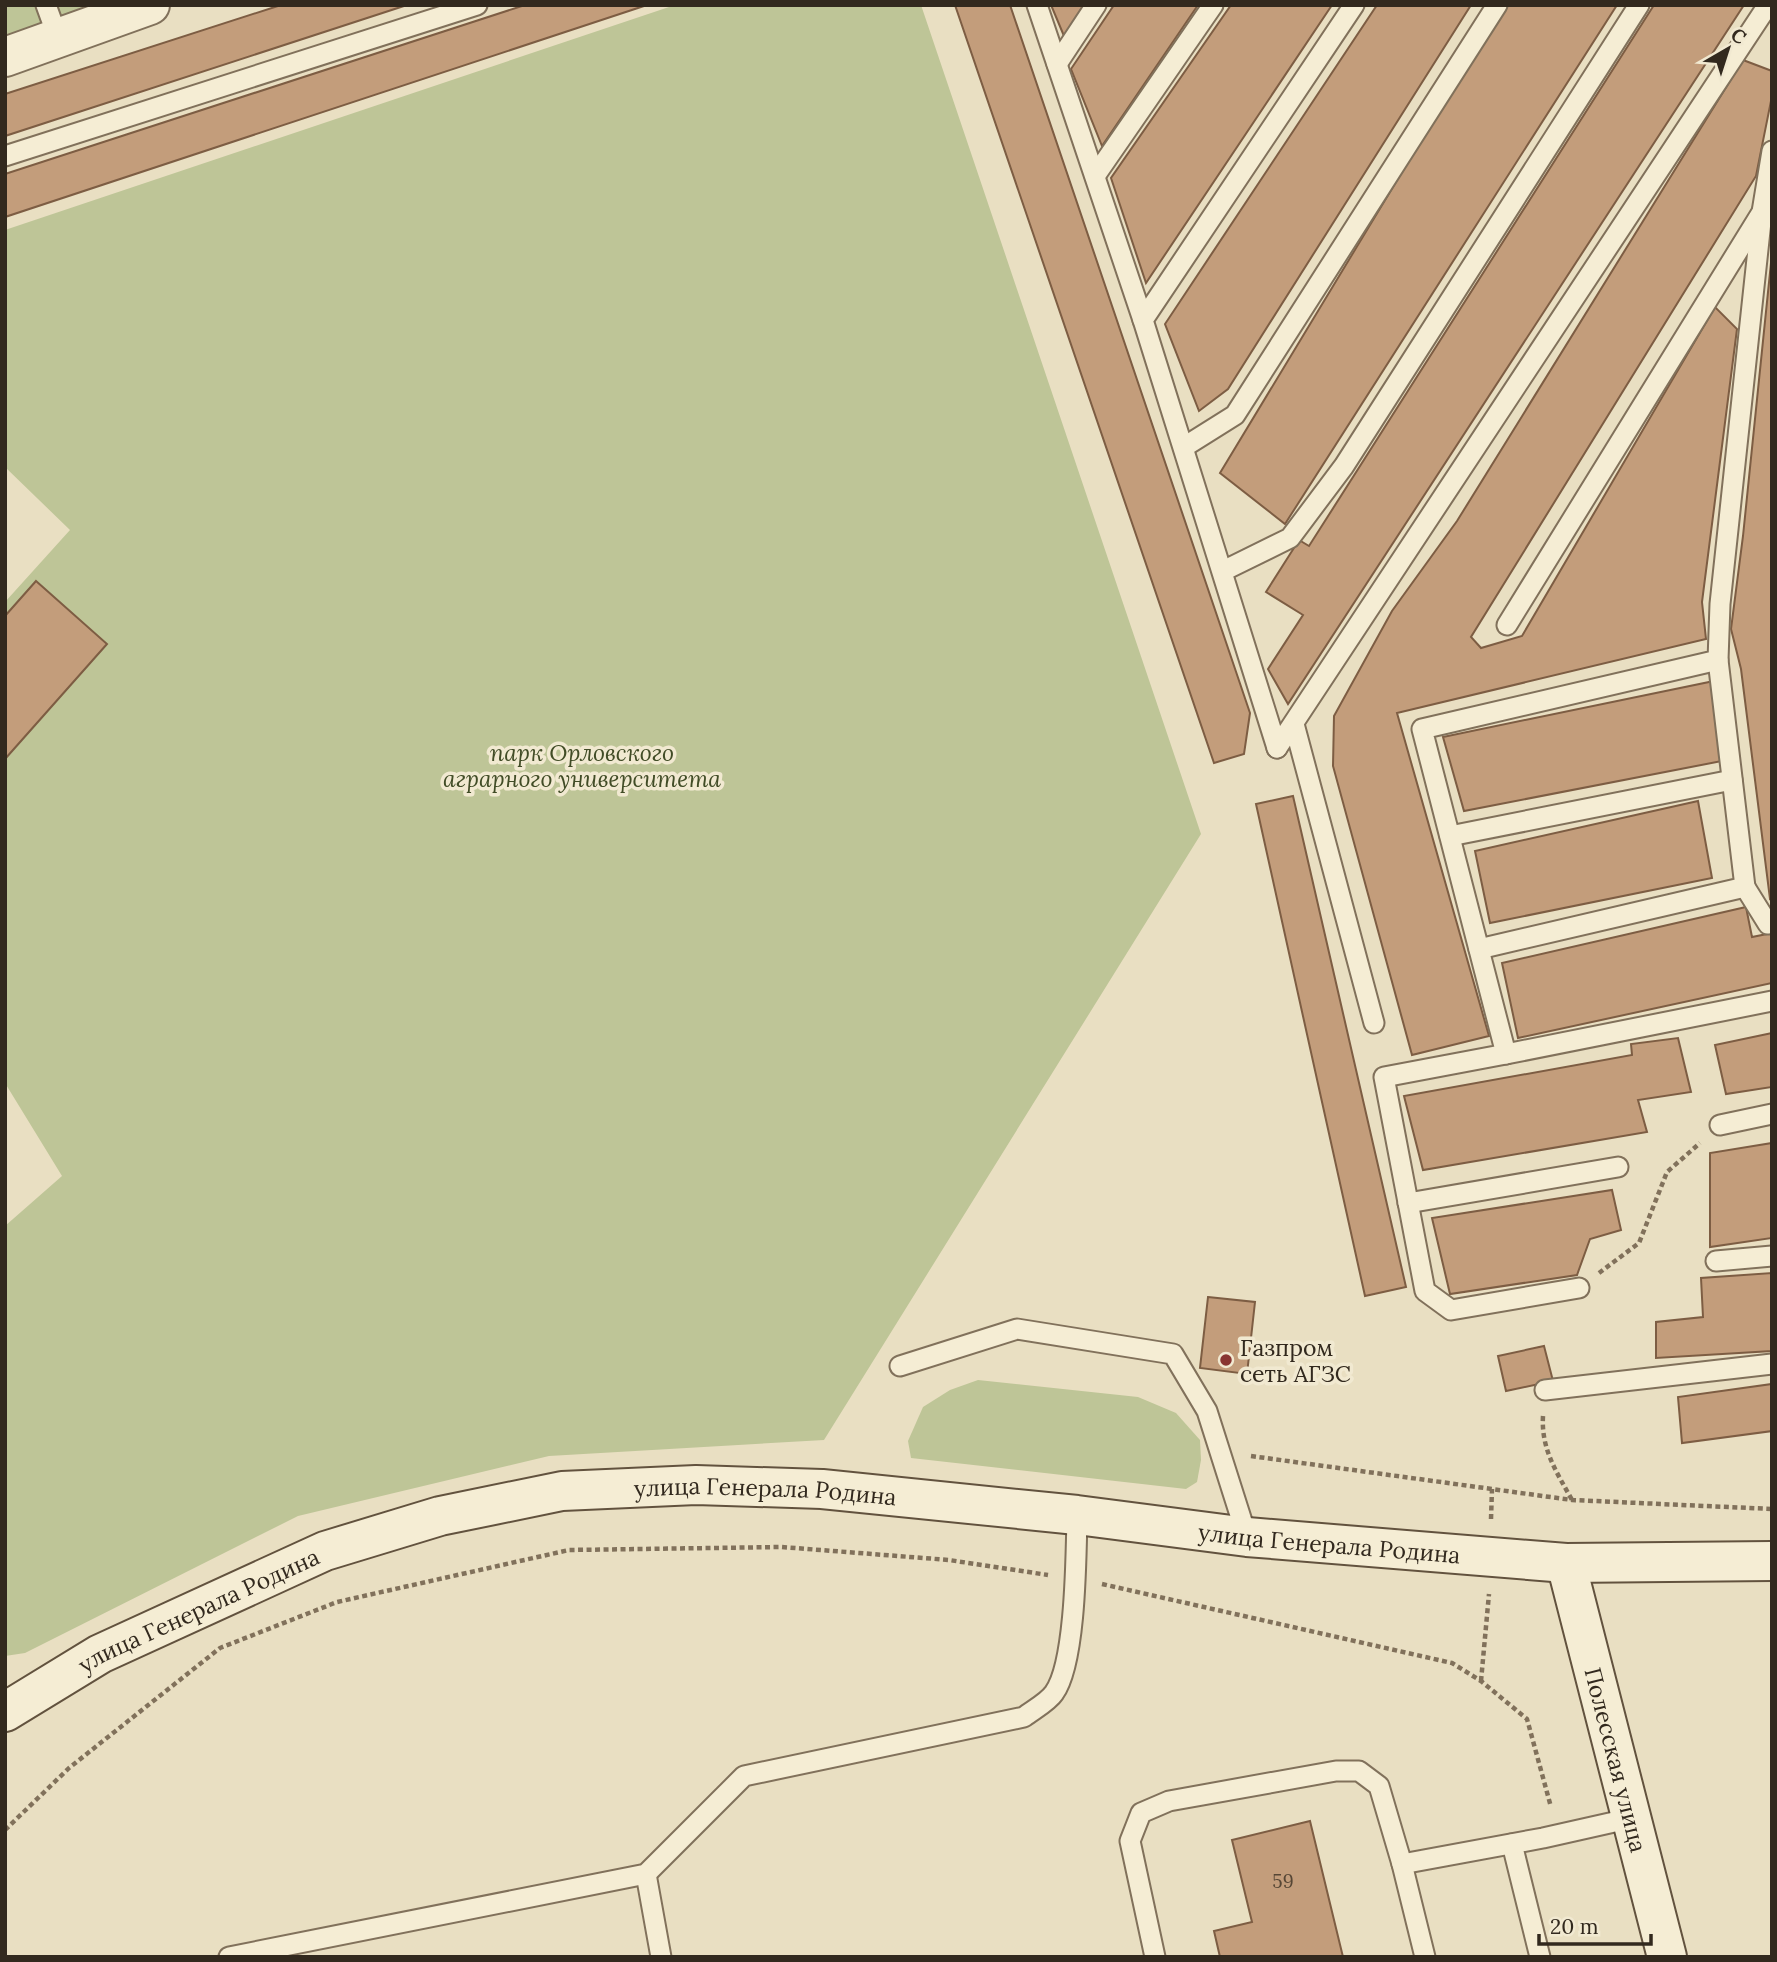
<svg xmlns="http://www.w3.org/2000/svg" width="1777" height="1962" font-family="Lora,serif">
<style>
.green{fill:#bec597}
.building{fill:#c39d7b;stroke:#7d5d43;stroke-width:2}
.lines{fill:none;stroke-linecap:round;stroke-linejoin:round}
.lane-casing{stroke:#81715b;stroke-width:23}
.street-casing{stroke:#81715b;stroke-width:42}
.secondary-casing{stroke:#62523e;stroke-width:42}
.path{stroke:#81715b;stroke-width:4.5;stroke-dasharray:5 3.5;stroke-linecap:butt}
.lane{stroke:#f5edd4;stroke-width:19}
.street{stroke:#f5edd4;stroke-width:38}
.secondary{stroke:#f5edd4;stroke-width:38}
.poi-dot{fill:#893531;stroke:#f1e9d1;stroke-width:2.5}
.labels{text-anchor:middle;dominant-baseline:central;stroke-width:7;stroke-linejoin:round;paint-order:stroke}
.number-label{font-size:19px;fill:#564635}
.park-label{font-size:23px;font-style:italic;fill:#414c26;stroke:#f1e9d1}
.poi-label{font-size:23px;fill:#32291e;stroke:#f1e9d1;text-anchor:start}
.street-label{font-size:23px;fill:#32291e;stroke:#f1e9d1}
</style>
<rect width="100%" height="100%" fill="#e9dfc2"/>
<!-- green -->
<g class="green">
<polygon points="5,5 107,5 5,41"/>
<polygon points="675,5 921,5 1201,834 824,1440 549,1456 298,1516 25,1653 5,1656 5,1226 62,1176 5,1083 5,602 70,530 5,467 5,230"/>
<polygon points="978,1380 1138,1397 1176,1413 1200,1440 1201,1460 1197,1482 1186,1489 911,1458 908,1441 923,1407 950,1390"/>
</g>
<!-- building -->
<g class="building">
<polygon points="281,5 407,5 5,136 5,94"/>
<polygon points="525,5 647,5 5,217 5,174"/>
<polygon points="955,5 1010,5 1250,713 1244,754 1214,763"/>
<polygon points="1051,5 1084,5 1064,36"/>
<polygon points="1114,5 1198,5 1102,146 1071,69"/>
<polygon points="1231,5 1332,5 1146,283 1111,178"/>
<polygon points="1377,5 1471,5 1228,389 1199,411 1165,324"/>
<polygon points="1507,5 1617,5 1285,524 1220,473 1474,53"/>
<polygon points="1654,5 1744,5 1288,704 1268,669 1303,615 1266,592 1299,540 1309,546"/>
<polygon points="1743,60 1772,71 1772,96 1756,176 1471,637 1481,648 1522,636 1715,307 1737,329 1702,602 1706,639 1397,713 1489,1036 1412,1055 1333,766 1334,716 1392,611 1457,521"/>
<polygon points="1772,253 1772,898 1770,899 1741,669 1731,629 1743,536"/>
<polygon points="36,581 107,644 5,759 5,616"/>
<polygon points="1714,681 1727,760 1464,811 1443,737"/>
<polygon points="1293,796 1406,1287 1365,1296 1256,804"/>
<polygon points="1698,801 1712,878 1490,923 1475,851"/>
<polygon points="1746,907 1752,937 1772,933 1772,983 1518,1038 1502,963"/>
<polygon points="1772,1033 1772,1087 1726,1094 1715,1045"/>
<polygon points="1678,1038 1691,1092 1638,1100 1647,1132 1423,1170 1404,1096 1632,1055 1631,1044"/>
<polygon points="1772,1143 1772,1238 1710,1247 1710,1153"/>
<polygon points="1612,1190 1621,1230 1590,1239 1577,1275 1450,1294 1432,1218"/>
<polygon points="1772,1273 1772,1351 1656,1358 1656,1322 1703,1317 1701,1278"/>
<polygon points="1208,1297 1255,1302 1247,1374 1200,1368"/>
<polygon points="1544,1346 1553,1381 1506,1391 1498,1356"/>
<polygon points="1772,1384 1772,1431 1682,1443 1678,1397"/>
<polygon points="1310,1821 1343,1957 1220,1957 1214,1931 1252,1922 1232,1840"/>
</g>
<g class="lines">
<!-- lane casing -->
<g class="lane-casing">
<g id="lane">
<polyline points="46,5 58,38"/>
<polyline points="1037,5 1143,320"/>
<polyline points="1057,64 1096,5"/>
<polyline points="5,156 477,5"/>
<polyline points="1095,176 1213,5"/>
<polyline points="1184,447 1235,415 1497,5"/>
<polyline points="1223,571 1290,538 1344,466 1639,5"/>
<polyline points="1507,625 1762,212 1772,151"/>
<polyline points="1294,724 1374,1023"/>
<polyline points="1277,748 1768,5"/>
<polyline points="1277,748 1143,320 1354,5"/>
<polyline points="1450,836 1732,780"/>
<polyline points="1745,887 1768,924 1772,923"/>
<polyline points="1479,949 1745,887 1718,660"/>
<polyline points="1506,1054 1772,1001"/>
<polyline points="1720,1125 1772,1114"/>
<polyline points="1408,1203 1618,1167"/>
<polyline points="1716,1261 1772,1256"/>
<polyline points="1579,1288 1451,1310 1425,1291 1384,1077 1506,1054 1422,729 1718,660 1720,604 1762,212"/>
<polyline points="900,1366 1017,1329 1173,1354 1207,1411 1247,1537"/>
<polyline points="1545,1390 1772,1364"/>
<polyline points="1512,1844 1540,1957"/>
<polyline points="1402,1864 1543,1838 1632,1818"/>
<polyline points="646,1874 661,1957"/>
<path d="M229,1957L646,1874L744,1776L1024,1717C1033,1710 1048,1702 1054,1693C1076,1663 1076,1555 1077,1515"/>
<polyline points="1155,1957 1130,1841 1141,1813 1169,1801 1336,1771 1359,1771 1379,1786 1402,1864 1425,1957"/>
</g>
</g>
<!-- street casing -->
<g class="street-casing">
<polyline id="street" points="5,57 150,5"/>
</g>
<!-- secondary casing -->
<g class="secondary-casing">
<g id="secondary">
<path id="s1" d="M1566,1563L1667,1957"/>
<path id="s2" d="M5,1712L100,1654L325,1551L440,1516L562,1491L696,1485L822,1489L1077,1515L1247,1537L1566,1563L1772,1561"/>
</g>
</g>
<!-- path -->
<g class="path">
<polyline points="1599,1273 1639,1243 1667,1172 1700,1143"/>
<path d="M1543,1416C1541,1449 1556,1471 1572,1500"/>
<polyline points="1251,1456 1572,1500 1772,1509"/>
<polyline points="1491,1519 1492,1489"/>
<polyline points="1102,1584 1452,1663 1481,1681 1527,1719 1551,1807"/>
<polyline points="1481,1681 1489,1594"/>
<polyline points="5,1830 69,1768 220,1648 337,1602 569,1550 782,1547 949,1560 1048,1575"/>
</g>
<!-- lane -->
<use href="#lane" class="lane"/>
<!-- street -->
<use href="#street" class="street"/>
<!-- secondary -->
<use href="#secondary" class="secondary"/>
</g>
<!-- markers -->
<circle class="poi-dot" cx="1226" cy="1360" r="7"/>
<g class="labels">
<!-- number labels -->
<g class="number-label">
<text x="1283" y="1881">59</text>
</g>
<!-- park labels -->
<g class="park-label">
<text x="582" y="752">парк Орловского<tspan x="582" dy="26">аграрного университета</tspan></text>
</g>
<!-- poi labels -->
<g class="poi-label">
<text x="1240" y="1347">Газпром<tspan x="1240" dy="26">сеть АГЗС</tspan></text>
</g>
<!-- street labels -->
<g class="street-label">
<text stroke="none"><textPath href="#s2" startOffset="807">улица Генерала Родина</textPath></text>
<text stroke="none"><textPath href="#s2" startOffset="1374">улица Генерала Родина</textPath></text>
<text stroke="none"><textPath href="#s2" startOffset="219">улица Генерала Родина</textPath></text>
<text stroke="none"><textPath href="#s1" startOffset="203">Полесская улица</textPath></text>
</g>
</g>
<!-- border -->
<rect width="1777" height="1962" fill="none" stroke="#32291e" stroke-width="14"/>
<!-- north arrow -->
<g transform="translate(1728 49) rotate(39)" stroke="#f1e9d1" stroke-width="5" paint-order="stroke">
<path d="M0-5L12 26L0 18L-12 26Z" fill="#32291e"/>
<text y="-10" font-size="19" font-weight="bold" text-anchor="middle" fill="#32291e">С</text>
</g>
<!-- scale -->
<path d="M1539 1934v10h112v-10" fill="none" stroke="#32291e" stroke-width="3.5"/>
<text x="1550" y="1934" font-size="21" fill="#32291e" stroke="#f1e9d1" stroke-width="5" paint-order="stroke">20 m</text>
</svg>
